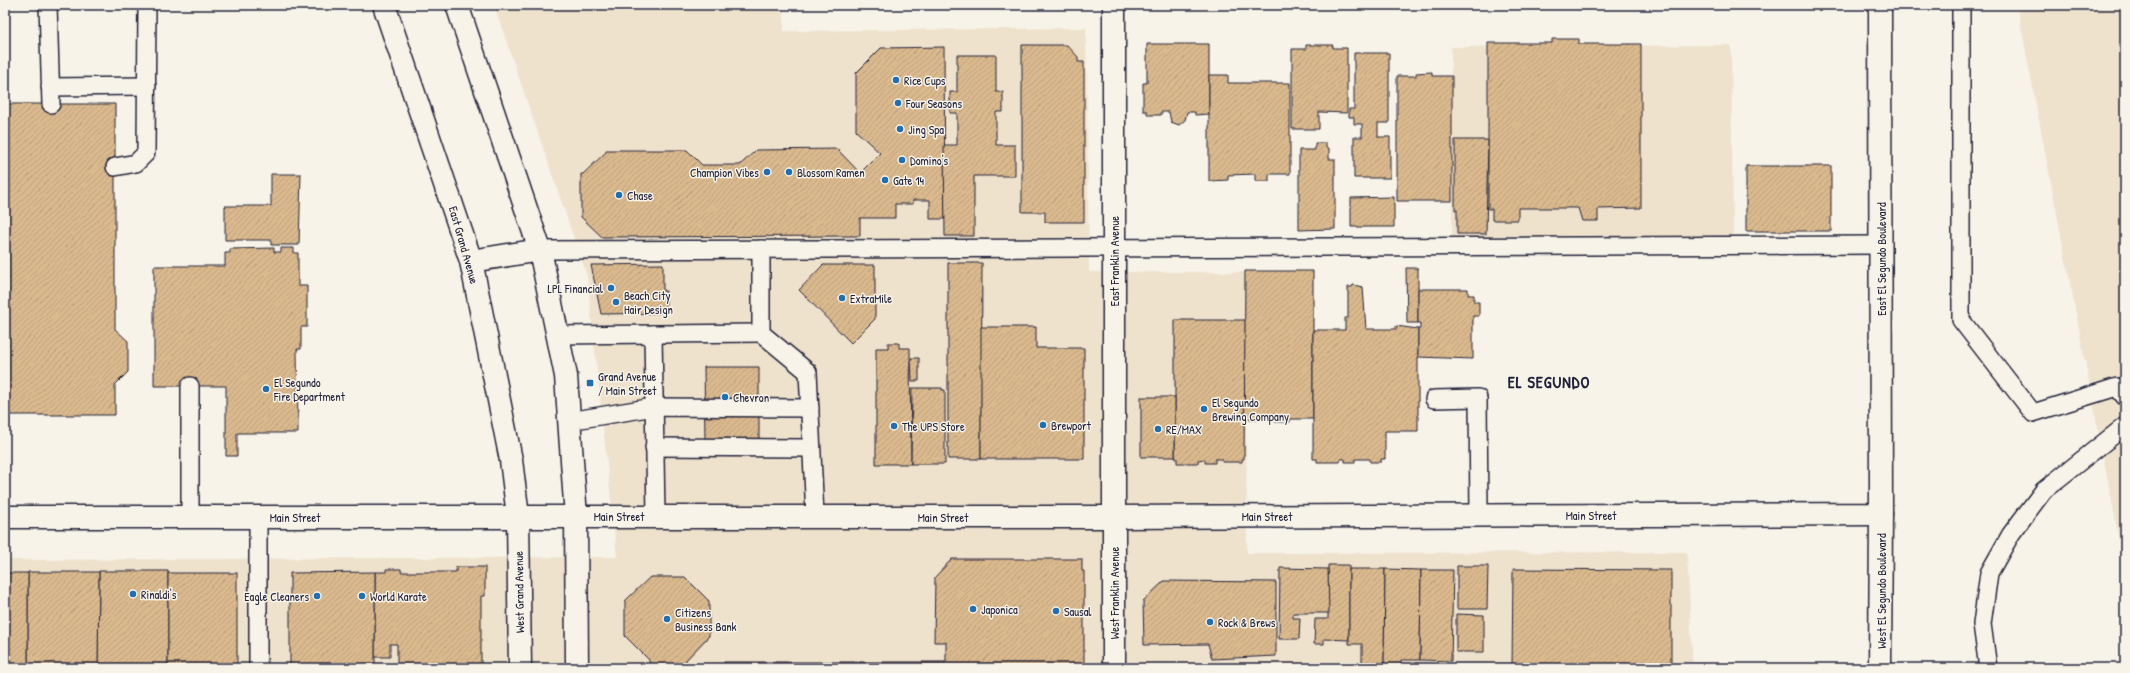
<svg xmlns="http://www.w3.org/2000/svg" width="2130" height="673" font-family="'Patrick Hand',sans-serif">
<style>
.built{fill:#eee2cd}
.building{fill:url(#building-hatch);stroke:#22223b}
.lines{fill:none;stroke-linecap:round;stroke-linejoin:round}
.service-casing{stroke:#22223b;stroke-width:20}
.minor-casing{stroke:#22223b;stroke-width:25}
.secondary-casing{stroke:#22223b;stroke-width:25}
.service{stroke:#f7f3e8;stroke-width:17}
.minor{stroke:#f7f3e8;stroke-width:22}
.secondary{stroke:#f7f3e8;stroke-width:22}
.poi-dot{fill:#1f6fb2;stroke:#f7f3e8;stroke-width:1.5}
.labels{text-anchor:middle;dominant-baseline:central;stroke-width:3;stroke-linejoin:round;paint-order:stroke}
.poi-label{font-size:12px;fill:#22223b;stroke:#f7f3e8;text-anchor:start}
.street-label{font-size:12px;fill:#22223b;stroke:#f7f3e8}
.district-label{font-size:16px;font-weight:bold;letter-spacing:1px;fill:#22223b;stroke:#f7f3e8}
</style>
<defs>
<pattern id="building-hatch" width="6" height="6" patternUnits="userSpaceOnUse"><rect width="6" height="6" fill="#dab98d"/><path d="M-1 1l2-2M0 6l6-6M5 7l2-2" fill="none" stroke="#bb9f7b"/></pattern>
</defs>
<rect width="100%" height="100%" fill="#f7f3e8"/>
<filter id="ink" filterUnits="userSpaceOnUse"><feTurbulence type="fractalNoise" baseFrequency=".025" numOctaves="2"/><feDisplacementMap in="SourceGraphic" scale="8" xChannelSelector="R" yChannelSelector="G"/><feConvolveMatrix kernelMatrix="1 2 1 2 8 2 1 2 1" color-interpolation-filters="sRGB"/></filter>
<g filter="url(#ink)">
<!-- built -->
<g class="built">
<polygon points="494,5 784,5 784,31 1086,28 1089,272 1245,272 1247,553 1687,552 1693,668 5,668 5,560 617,557 587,276"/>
<polygon points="2017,5 2125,5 2125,570"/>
<polygon points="1731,45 1733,238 1452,240 1451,47"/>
</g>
<!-- building -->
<g class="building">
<polygon points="1552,39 1579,39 1579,44 1641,44 1641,208 1598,209 1598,221 1582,221 1578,208 1518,208 1518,220 1492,220 1492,209 1488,209 1488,43 1552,43"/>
<polygon points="1147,44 1209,44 1209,114 1195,115 1195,112 1187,112 1185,120 1179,125 1171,122 1169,112 1161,112 1161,115 1147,115 1147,111 1143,111 1143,83 1147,83"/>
<polygon points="1022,45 1067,45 1078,57 1078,62 1084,62 1084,222 1045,222 1045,212 1022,212"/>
<polygon points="1306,45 1333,45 1333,48 1347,48 1347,113 1319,112 1319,129 1292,129 1292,49 1306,49"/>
<polygon points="944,47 945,219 930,219 930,200 913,200 913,204 895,204 895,218 860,218 860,236 602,237 581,217 581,174 583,174 606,152 606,150 687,150 702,165 740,165 756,150 837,149 860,173 880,153 856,131 856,73 881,48"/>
<polygon points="1354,53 1389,53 1389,123 1378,123 1378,137 1390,137 1390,178 1354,178 1354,137 1362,137 1362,124 1354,124 1354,117 1349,117 1349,109 1354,109"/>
<polygon points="957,55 996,55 996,92 1003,92 1003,112 996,112 996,145 1015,145 1015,176 974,176 974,236 945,236 944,145 957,145 957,113 950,113 950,92 957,92"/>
<polygon points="1432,72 1432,76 1452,76 1452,201 1397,201 1397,76 1416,76 1416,73"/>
<polygon points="1209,75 1228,75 1228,83 1290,83 1290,174 1269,174 1269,181 1255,181 1255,174 1228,175 1228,180 1209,181"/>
<polygon points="5,104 115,104 115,329 128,341 128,372 115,385 115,415 5,415"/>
<polygon points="1455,140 1488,140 1486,234 1457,234 1457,210 1455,210"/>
<polygon points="1315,143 1326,143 1326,148 1329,148 1329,159 1335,159 1335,229 1299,230 1299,150 1315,150"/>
<rect x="1746" y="166" width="85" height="65"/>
<polygon points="271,174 301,174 299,245 271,245 271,240 225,240 225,206 271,206"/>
<polygon points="1394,197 1394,227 1351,227 1351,198"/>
<polygon points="274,248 274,252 281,252 281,248 294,248 294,253 298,253 298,286 307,286 307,327 301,327 301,349 297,349 298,433 237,433 237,456 226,456 226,386 154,386 154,266 225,266 225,253 230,253 230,249"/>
<polygon points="948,263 982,263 981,459 948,459"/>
<polygon points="663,264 663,291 666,291 666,313 601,314 591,265"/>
<polygon points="823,265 875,265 875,319 851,343 799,290"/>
<polygon points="1406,268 1418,268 1418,323 1407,323"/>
<polygon points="1245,271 1313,271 1313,419 1290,419 1290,422 1275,422 1275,419 1244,419"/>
<polygon points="1353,285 1363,287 1366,329 1396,329 1396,326 1418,329 1418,431 1385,431 1385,459 1381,459 1381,462 1370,462 1370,459 1355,459 1355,462 1345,462 1345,459 1340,459 1340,462 1317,462 1317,459 1313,459 1313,330 1345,330 1345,318 1348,318 1348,287 1352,287"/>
<polygon points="1418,289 1468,289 1468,295 1474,295 1474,302 1479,302 1479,316 1473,316 1473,359 1418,357 1418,329 1420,329 1420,323 1418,323"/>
<polygon points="1175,320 1245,320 1244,459 1242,459 1242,462 1222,462 1222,459 1215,459 1215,463 1205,463 1205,459 1198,460 1198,463 1177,463 1177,458 1175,458"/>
<polygon points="981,327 1036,327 1036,348 1084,348 1084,459 981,459"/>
<polygon points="888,343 899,343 899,348 910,348 911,464 876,464 876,348 888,348"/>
<polygon points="911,358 919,358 919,381 912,381"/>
<polygon points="704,367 759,367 759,441 705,441"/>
<polygon points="912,388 942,388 942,390 945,390 945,464 911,464"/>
<rect x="1141" y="397" width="34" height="60"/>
<polygon points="952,559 1082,559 1082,571 1084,571 1084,668 724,668 724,662 946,662 946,642 934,642 935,577"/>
<polygon points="1328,565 1349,565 1349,640 1324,639 1324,644 1314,644 1315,619 1328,619"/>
<polygon points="1457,566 1488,566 1487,609 1457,609"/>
<polygon points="456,567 485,567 485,596 481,596 481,668 397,668 397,644 390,644 390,657 375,657 375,572 386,572 386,569 401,569 401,572 456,572"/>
<polygon points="1280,568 1328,569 1329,613 1293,613 1293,618 1300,618 1299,639 1279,639"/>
<polygon points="1349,569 1385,569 1384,668 1362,668 1362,644 1349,644"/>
<polygon points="1385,569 1421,570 1420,660 1401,660 1401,668 1384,668"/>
<polygon points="1513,569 1671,570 1671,668 1512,668"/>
<polygon points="1421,570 1453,570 1451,661 1420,660"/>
<polygon points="99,571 168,571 168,668 98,668"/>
<polygon points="28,572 99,572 98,668 28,668"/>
<polygon points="375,572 375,668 290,668 290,573"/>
<rect x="5" y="573" width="23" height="95"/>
<rect x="168" y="573" width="69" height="95"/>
<polygon points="650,577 685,577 709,601 709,636 686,660 685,668 650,668 649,660 625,636 625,601"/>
<polygon points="1164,581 1276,582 1276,656 1212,659 1208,644 1144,645 1143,601"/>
<polygon points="1456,614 1484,615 1484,652 1456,652"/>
</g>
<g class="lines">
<!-- service casing -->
<g class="service-casing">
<g id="service">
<polyline points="48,5 51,104"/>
<polyline points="1961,5 1961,320 2033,413 2117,387 2125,397"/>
<polyline points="50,87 147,86"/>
<polyline points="115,167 136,163 146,153 147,5"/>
<polyline points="761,249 761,333 808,372 815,516"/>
<polyline points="540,250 1881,245"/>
<polyline points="653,334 656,516"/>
<polyline points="557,335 761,333"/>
<polyline points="190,386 190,517"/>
<polyline points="1434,399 1478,398 1479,515"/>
<polyline points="569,421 654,407 810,408"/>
<polyline points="654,447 811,448"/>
<polyline points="258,668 258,517"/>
<polyline points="1988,668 1982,624 1989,573 2011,534 2044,490 2125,426"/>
</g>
</g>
<!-- minor casing -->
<g class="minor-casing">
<g id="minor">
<polyline points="1114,5 1114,668"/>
<polyline points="1880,668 1881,514"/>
</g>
</g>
<!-- secondary casing -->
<g class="secondary-casing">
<g id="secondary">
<polyline points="384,5 471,261 511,460 518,516 520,668"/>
<polyline points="457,5 540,250 566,376 576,517 577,668"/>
<polyline points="471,261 540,250"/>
<polyline points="5,517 1114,517 1881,514 1880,5"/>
</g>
</g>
<!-- service -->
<use href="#service" class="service"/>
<!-- minor -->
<use href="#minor" class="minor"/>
<!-- secondary -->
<use href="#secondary" class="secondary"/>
</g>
</g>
<!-- markers -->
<g class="poi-dot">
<circle cx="896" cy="80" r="4"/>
<circle cx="898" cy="103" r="4"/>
<circle cx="900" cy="129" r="4"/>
<circle cx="902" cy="160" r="4"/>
<circle cx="767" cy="172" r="4"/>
<circle cx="789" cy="172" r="4"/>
<circle cx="885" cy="180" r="4"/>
<circle cx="619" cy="195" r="4"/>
<circle cx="611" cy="288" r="4"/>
<circle cx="842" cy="298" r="4"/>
<circle cx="616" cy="302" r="4"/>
<rect x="586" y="379" width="8" height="8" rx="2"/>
<circle cx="266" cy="389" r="4"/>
<circle cx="725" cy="397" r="4"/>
<circle cx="1204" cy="409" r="4"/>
<circle cx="1043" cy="425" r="4"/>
<circle cx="894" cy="426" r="4"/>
<circle cx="1158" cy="429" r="4"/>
<circle cx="133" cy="594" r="4"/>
<circle cx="317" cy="596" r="4"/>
<circle cx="362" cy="596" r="4"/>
<circle cx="973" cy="609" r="4"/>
<circle cx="1056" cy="611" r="4"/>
<circle cx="667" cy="619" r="4"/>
<circle cx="1210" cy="622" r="4"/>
</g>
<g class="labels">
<!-- poi labels -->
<g class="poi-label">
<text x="904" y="80">Rice Cups</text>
<text x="906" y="103">Four Seasons</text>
<text x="908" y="129">Jing Spa</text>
<text x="910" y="160">Domino's</text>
<text x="759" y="172" text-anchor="end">Champion Vibes</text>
<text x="797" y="172">Blossom Ramen</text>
<text x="893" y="180">Gate 14</text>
<text x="627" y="195">Chase</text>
<text x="603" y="288" text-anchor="end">LPL Financial</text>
<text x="624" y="295">Beach City<tspan x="624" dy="14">Hair Design</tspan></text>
<text x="850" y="298">ExtraMile</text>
<text x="598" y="376">Grand Avenue<tspan x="598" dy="14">/ Main Street</tspan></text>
<text x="274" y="382">El Segundo<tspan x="274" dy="14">Fire Department</tspan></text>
<text x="733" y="397">Chevron</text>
<text x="1212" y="402">El Segundo<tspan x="1212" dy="14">Brewing Company</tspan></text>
<text x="1051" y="425">Brewport</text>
<text x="902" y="426">The UPS Store</text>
<text x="1166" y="429">RE/MAX</text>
<text x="141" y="594">Rinaldi's</text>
<text x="309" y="596" text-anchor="end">Eagle Cleaners</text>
<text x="370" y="596">World Karate</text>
<text x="981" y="609">Japonica</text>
<text x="1064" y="611">Sausal</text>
<text x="675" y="612">Citizens<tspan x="675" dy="14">Business Bank</tspan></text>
<text x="1218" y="622">Rock &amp; Brews</text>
</g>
<!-- street labels -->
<g class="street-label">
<text transform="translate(464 245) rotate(74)">East Grand Avenue</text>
<text transform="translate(1881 259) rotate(-90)">East El Segundo Boulevard</text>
<text transform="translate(1114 261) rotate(-90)">East Franklin Avenue</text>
<text x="1591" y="515">Main Street</text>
<text x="619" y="516">Main Street</text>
<text x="1267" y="516">Main Street</text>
<text x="295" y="517">Main Street</text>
<text x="943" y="517">Main Street</text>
<text transform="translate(1881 591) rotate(-90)">West El Segundo Boulevard</text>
<text transform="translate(519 592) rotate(-91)">West Grand Avenue</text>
<text transform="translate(1114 593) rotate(-90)">West Franklin Avenue</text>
</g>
<!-- district labels -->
<g class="district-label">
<text x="1549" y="382">EL SEGUNDO</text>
</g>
</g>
<!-- margin -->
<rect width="2130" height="673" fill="none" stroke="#f7f3e8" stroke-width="20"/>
<rect x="10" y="10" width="2110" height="653" fill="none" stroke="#22223b" stroke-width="1.5" filter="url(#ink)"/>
</svg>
